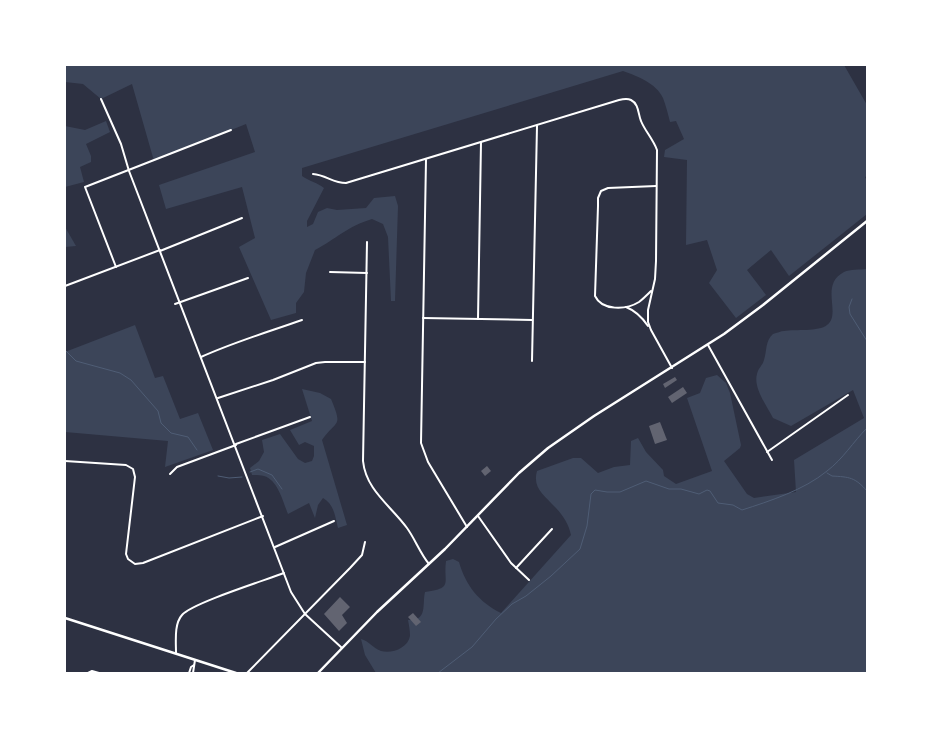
<svg xmlns="http://www.w3.org/2000/svg" width="932" height="738" font-family="Montserrat,sans-serif">
<style>
.green{fill:#3c4559}
.lines{fill:none;stroke-linecap:round;stroke-linejoin:round}
.stream{stroke:#4f5d75;stroke-width:1}
.building{fill:#626471}
.minor{stroke:#fff;stroke-width:2}
.secondary{stroke:#fff;stroke-width:2.5}
.primary{stroke:#fff;stroke-width:2.5}
</style>
<rect width="100%" height="100%" fill="#2d3142"/>
<!-- green -->
<g class="green">
<path d="M65,65H844L867,105V176L865,177L867,181V214L789,276L771,250L747,270L766,295L736,318L709,283L717,270L707,240L686,245L687,160L664,157L665,150L684,139L676,121L670,122C668,114 666,106 663,98C656,83 637,76 623,71L302,168V176C309,181 318,183 324,188L307,221V227L313,224L318,212L327,208L337,210L366,208L374,198L395,196L398,206L395,301H391L388,237L383,224L372,219C348,226 336,239 315,250L306,273L304,292L296,303V313L271,320L239,247L255,238L242,187L166,209L159,185L255,152L246,124L154,161L132,84L101,99L83,84L65,82Z"/>
<polygon points="106,121 110,132 86,144 91,156 91,162 80,167 84,182 65,187 65,126 85,130"/>
<polygon points="65,227 76,246 65,247"/>
<path d="M867,269V673H376L365,655L361,639C369,641 373,648 381,651C392,654 408,648 410,636C410,631 409,625 408,620C428,621 422,605 425,592C454,588 443,583 446,561L453,559L459,562C466,586 479,602 501,613L571,535C569,525 563,515 555,507C545,496 532,488 537,471L573,458H581L598,473L614,467L630,465L631,441L638,438L646,452L663,470L664,476L676,484L712,471L687,398L700,393L706,378L717,375L726,383L730,393L741,445L740,448L724,461L747,494L754,498L796,492L794,460L864,418L853,390L791,426L773,418C767,406 753,388 757,374C758,368 763,365 764,360C767,351 765,341 773,334C777,333 781,331 784,331C795,329 819,332 827,325C842,314 819,285 844,272C850,269 860,270 867,269Z"/>
<polygon points="135,325 155,378 163,376 180,419 198,413 213,450 165,467 168,441 65,432 65,352"/>
<path d="M302,389L320,393L331,399C343,428 337,419 322,440L347,525L338,528C335,516 334,504 323,498L318,505L315,518L309,503L288,514C283,502 278,480 264,476C261,475 256,475 252,475L250,468L259,461L264,452L262,440L280,434L298,459L305,463L312,461L314,456V446L305,442L299,445L290,430L312,421Z"/>
</g>
<g class="lines">
<!-- stream -->
<g class="stream">
<polyline points="852,299 849,307 850,314 867,341"/>
<polyline points="65,350 76,361 120,373 131,380 158,411 161,423 171,433 188,437 197,450"/>
<polyline points="250,472 258,469 272,475 282,489"/>
<path d="M827,473L832,476C849,477 855,477 867,491"/>
<polyline points="218,476 229,478 242,477"/>
<path d="M438,673L472,647L496,619L512,604L526,596L551,576L580,549L587,526L591,494L595,490L607,492H620L646,481L669,489H681L699,494L707,490L710,491L718,503L733,505L742,510C770,501 804,490 827,471C843,459 853,442 867,428"/>
</g>
</g>
<!-- building -->
<g class="building">
<polygon points="675,377 677,380 665,388 663,384"/>
<polygon points="683,387 687,393 672,403 668,397"/>
<polygon points="660,422 667,440 655,444 649,426"/>
<polygon points="487,466 491,471 485,476 481,471"/>
<polygon points="340,597 350,607 342,615 347,623 339,631 324,614"/>
<polygon points="413,613 421,622 416,626 408,617"/>
</g>
<g class="lines">
<!-- minor -->
<g class="minor">
<polyline points="101,99 121,144 129,171 291,592 305,614 342,648"/>
<polyline points="426,160 421,443 428,462 467,527"/>
<path d="M313,174C326,175 333,183 346,183L619,100C623,99 627,98 631,100C639,104 638,114 641,121C645,131 653,139 657,150L656,261L655,279L648,310V322L651,330L672,368"/>
<path d="M367,242L363,461C366,490 390,505 407,528C415,539 420,553 429,564"/>
<polyline points="160,251 242,218"/>
<polyline points="116,267 85,187 231,130"/>
<polyline points="330,272 367,273"/>
<polyline points="65,286 160,250"/>
<path d="M651,291C647,295 643,299 639,302C626,310 602,311 595,296L598,206V198L601,191L608,188L656,186"/>
<polyline points="175,304 248,278"/>
<path d="M626,307C636,311 642,317 648,326"/>
<polyline points="423,318 532,320"/>
<polyline points="478,319 481,142"/>
<polyline points="708,345 772,460"/>
<path d="M201,357C234,342 268,332 302,320"/>
<polyline points="532,361 537,126"/>
<polyline points="218,398 273,380 316,363 325,362 365,362"/>
<polyline points="236,444 310,417"/>
<polyline points="767,452 848,395"/>
<polyline points="65,461 126,465 133,469 135,477 126,554 128,559 135,564 143,563 263,516"/>
<polyline points="170,474 177,467 236,445"/>
<polyline points="478,516 511,563 529,580"/>
<polyline points="275,547 334,521"/>
<polyline points="516,568 552,529"/>
<path d="M176,653C176,641 174,624 182,615C192,603 266,580 284,573"/>
<polyline points="88,673 92,671 99,673"/>
<polyline points="189,673 191,667 194,665"/>
<polyline points="193,673 195,660"/>
<polyline points="247,673 350,568 362,555 365,542"/>
</g>
<!-- secondary -->
<polyline class="secondary" points="65,618 236,673"/>
<!-- primary -->
<polyline class="primary" points="318,673 377,612 445,549 519,473 548,448 594,416 724,334 763,305 867,221"/>
</g>
<!-- border -->
<rect width="932" height="738" fill="none" stroke="#ffffff" stroke-width="132"/>
</svg>
